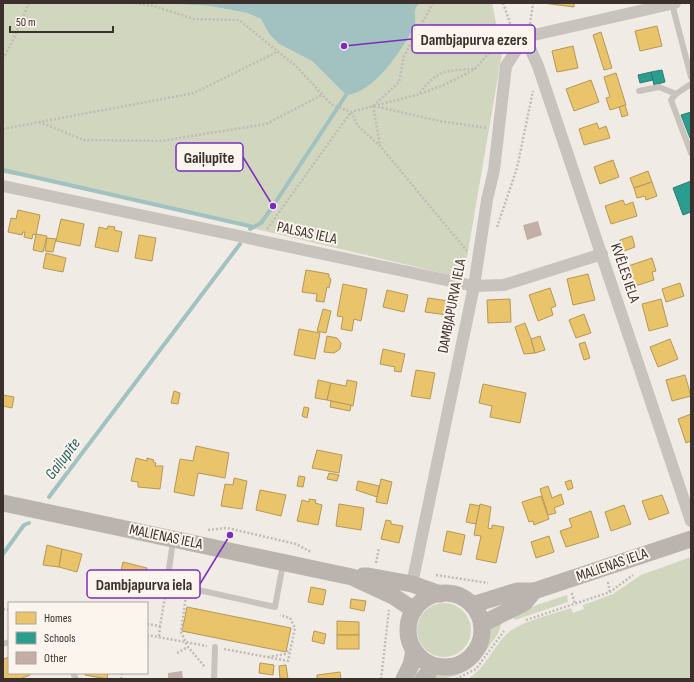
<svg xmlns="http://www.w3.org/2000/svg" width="694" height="682" font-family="'Sofia Sans Condensed',sans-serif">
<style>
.green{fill:#d1d6bf}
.water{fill:#a1c2c1}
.homes{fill:#e9c46a;stroke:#b59857}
.schools{fill:#2a9d8f;stroke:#2f7c71}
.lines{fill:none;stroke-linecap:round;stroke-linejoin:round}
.stream{stroke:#a1c2c1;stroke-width:4}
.building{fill:#c3afa7}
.path{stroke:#c2bbb6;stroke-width:2.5;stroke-dasharray:2 2;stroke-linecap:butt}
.lane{stroke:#c9c3be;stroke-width:6}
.street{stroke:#c9c3be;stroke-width:12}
.secondary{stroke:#bab3ae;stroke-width:17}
.labels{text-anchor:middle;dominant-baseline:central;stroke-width:4;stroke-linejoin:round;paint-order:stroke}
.street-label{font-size:15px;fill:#3b302b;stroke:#fbf5ee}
.water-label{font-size:16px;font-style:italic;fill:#1f5a5e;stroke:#fbf5ee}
.leader{fill:none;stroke:#7b2cbf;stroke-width:1.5}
.callout-dot{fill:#7b2cbf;stroke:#fbf5ee;stroke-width:1.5}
.callout{fill:#fbf5ee;stroke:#7b2cbf;stroke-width:1.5}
.callout-label{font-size:16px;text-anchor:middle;font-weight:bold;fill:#3b302b}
</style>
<rect width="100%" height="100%" fill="#f0ebe5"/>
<!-- green -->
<g class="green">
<polygon points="3,3 156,3 210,6 247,13 261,19 269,34 279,44 312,61 346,95 418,4 492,3 502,53 466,263 450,275 83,188 3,173"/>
<path d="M691,557V679H467C487,668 492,647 508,633C522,621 553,614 571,608L573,613L584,609L583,605L613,594L641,575Z"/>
<polygon points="567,595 568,602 515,620 510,614"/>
<circle cx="444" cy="630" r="27"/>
<path d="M495,623H501C501,631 495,638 490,645C472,671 461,679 429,679C440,672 453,674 464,668C483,658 483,639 495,623Z"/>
</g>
<!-- water -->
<path class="water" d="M156,3H421C410,8 418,19 414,27C402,50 374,93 346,95L312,61L279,44L269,34L261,19L247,13L210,6Z"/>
<!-- homes -->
<g class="homes">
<polygon points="543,3 574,3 574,7"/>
<polygon points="657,26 662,46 640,51 635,31"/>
<polygon points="601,32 612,68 604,70 593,35"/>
<polygon points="573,46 578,68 557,72 552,51"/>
<polygon points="616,73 626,105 610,110 606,98 610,97 604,77"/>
<polygon points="591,80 599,102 574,111 566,89"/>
<polygon points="625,105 628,115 622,117 619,107"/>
<polygon points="597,123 599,129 606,126 610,138 584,145 579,129"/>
<polygon points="613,160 619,177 600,184 594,167"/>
<polygon points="648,171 652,182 634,188 630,178"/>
<polygon points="652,182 657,196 646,200 645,196 637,198 634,188"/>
<polygon points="623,200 625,205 633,202 637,216 611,224 605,206"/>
<polygon points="18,210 40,215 36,235 33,234 32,239 24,237 25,232 23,232 22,235 8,232 11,218 16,219"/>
<polygon points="61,219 84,224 80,246 56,241"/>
<polygon points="108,226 115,227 114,230 122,232 118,252 95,247 99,227 107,229"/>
<polygon points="36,234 47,236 43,252 33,250"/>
<polygon points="139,235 156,238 152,261 135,258"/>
<polygon points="632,236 635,247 624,251 620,240"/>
<polygon points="47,238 56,239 53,252 45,251"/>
<polygon points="46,253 66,258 63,272 43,268"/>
<polygon points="652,258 656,271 652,272 654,280 632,287 625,267"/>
<polygon points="306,270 329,274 329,278 331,279 329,288 327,287 324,302 316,301 317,294 302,292"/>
<polygon points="588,274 595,300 573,305 567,279"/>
<polygon points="680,283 684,296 666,302 662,289"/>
<polygon points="343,284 367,289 361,321 354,319 352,331 341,329 343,317 337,316"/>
<polygon points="550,288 556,306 551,308 553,315 538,321 529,295"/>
<polygon points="387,290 408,295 404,312 383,307"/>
<polygon points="428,298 449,301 447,315 425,312"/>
<polygon points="510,299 511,322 488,323 487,300"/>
<polygon points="661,299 668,326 649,331 642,304"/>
<polygon points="323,309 331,311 326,333 317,331"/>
<polygon points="584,314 591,333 576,338 569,320"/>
<polygon points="525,323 531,339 535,353 524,354 515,327"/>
<polygon points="299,329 320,333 315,359 294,355"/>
<polygon points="327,336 337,338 341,343 340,349 334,353 324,352"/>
<polygon points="540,336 545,350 535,353 531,339"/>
<polygon points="670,339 678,359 658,367 650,347"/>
<polygon points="585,342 590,358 584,360 579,344"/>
<polygon points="383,349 405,354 401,372 394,371 395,367 380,364"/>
<polygon points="416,370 435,373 430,399 411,396"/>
<polygon points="685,375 691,396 672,401 666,380"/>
<polygon points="318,380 331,383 327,400 315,398"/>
<polygon points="347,380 357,382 353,406 327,400 331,383 346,386"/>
<polygon points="483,384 526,393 520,423 490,417 492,406 479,403"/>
<polygon points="174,391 180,393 178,404 171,403"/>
<polygon points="3,395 14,397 12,408 3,406"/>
<polygon points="331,401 351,405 350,411 330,407"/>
<polygon points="304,407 309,408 307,418 302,416"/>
<polygon points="691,414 691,441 686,443 678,419"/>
<polygon points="196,446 229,453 225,478 198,473 194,496 174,492 180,459 193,461"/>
<polygon points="317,450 342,455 339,473 312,468"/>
<polygon points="136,458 147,461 147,458 154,460 153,462 156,463 155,466 163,466 160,489 138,487 138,482 131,481"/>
<polygon points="329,473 339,475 337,481 327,479"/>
<polygon points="299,476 305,477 303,487 297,486"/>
<polygon points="234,478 247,481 242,509 221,506 225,484 233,485"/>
<polygon points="381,479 392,482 387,504 376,502"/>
<polygon points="571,480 573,488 568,490 565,482"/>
<polygon points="358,481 379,486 377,497 356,490"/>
<polygon points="548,486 552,498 561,494 564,504 554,508 556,513 548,515 540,489"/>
<polygon points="260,490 286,495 281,516 256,510"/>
<polygon points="662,495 669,513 649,520 642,501"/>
<polygon points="541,496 549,519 534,525 533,521 529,522 522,502"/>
<polygon points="309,499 316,500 315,503 322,505 318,525 297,521 302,500 309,502"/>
<polygon points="339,504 364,508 361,530 336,526"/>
<polygon points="470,504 480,506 476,524 466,522"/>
<polygon points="480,504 491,507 488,528 492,529 492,525 504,527 496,563 476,559 481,536 474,535"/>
<polygon points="624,505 631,524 611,531 605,512"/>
<polygon points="591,511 599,537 566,547 560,531 572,527 569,519"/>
<polygon points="386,520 391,521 391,524 403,526 399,543 381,539"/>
<polygon points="447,531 465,535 461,555 443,551"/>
<polygon points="549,536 554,552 536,558 531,542"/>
<polygon points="47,545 62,549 59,567 43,565"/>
<polygon points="62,549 82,554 77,572 59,567"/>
<polygon points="123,562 147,568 144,581 120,576"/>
<polygon points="311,587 326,590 323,605 308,602"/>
<polygon points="351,599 366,601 364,611 350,608"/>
<polygon points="187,607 291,628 286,652 182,631"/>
<polygon points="337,621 359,622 359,635 337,635"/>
<polygon points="314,631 326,634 324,644 312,641"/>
<rect x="337" y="635" width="22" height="14"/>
<polygon points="9,657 9,673 30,673 30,675 20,679 3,679 3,658 4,659"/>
<polygon points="260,663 274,665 273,675 259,673"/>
<polygon points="286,665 288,679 280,679 279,666"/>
<polygon points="340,672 341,679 317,679 317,675"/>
<polygon points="85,673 108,673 107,679 85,675"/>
</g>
<!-- schools -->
<g class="schools">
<polygon points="662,70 665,82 654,85 651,72"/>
<polygon points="651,72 653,80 640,83 638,75"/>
<polygon points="691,112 691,138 690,138 681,115"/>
<polygon points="691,181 691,212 683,215 673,188"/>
</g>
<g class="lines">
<!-- stream -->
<g class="stream">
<polyline points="3,170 254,227"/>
<polyline points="250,229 261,223 273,206 346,95"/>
<polyline points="49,497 240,244"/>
<polyline points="3,554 24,525 29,523"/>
</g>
</g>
<!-- building -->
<g class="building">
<polygon points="538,221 542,235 527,240 523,225"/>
<polygon points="182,671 183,679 168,679 168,673"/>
</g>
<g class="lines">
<!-- path -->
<g class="path">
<polyline points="135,3 154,6 194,19 239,20 296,66 331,104 351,112 373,106 399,82 404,56 433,3"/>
<polyline points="503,3 510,23 516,29"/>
<polyline points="530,24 533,3"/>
<polyline points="3,59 13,40 29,3"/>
<path d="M420,93C436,70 447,70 474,69"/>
<polyline points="373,106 380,145"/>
<polyline points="374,106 420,94 446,84 475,69 488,54 503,46"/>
<polyline points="374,106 439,121 487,128"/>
<polyline points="351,112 358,126 380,146 467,251"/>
<polyline points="39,122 84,140 161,141 266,124 322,95"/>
<polyline points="3,129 194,93 277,52"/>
<polyline points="497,227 517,168 533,91"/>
<polyline points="267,229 351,112"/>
<polyline points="208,530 227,528 249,533 296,544 311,552"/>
<polyline points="376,563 379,548"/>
<polyline points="436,575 488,583"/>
<polyline points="607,583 608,583 610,592"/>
<polyline points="573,594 572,594 575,604"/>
<polyline points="186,596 181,632 188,647 205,667"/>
<polyline points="3,609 9,610"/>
<polyline points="526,620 610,592 633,575"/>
<polyline points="147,624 160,626 166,591"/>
<polyline points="147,635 207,646"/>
<polyline points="159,636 160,626"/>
<polyline points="147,643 148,635"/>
<polyline points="224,649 288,661 295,628 290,618 280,615"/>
<polyline points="177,653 188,647"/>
<polyline points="268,657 285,654 289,650"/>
<polyline points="121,679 122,673"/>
<polyline points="381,679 389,610"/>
<polyline points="456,679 476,669 504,631"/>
</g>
<!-- lane -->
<g class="lane">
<polyline points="672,4 691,77"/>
<polyline points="691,84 676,94 671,100 691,153"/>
<polyline points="639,91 659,87 676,94"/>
<polyline points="173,541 167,583 275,607 283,564"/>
<polyline points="3,644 9,642"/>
<polyline points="73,673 76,679"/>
<polyline points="214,679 215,647"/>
</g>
<!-- street -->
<g class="street">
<polyline points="525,37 538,66 691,521"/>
<polyline points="525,37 675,3"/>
<polyline points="3,186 474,286 504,285 602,254"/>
<polyline points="412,584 474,286 487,200 494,170 506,66 525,37"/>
</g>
<!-- secondary -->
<g class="secondary">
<polyline points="3,503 352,577 393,596 414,610"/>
<polyline points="363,576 368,576 412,584 440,594"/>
<circle cx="445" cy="630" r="37"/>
<polyline points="472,605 517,591 534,591 691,539"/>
<polyline points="482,624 524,603 534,591"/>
<polyline points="404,679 411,665 414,651"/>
<polyline points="423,679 434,666"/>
</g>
</g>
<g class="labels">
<!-- street labels -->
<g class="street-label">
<text transform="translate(307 233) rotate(12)">PALSAS IELA</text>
<text transform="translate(625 273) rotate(71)">KVĒLES IELA</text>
<text transform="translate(452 306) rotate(-79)">DAMBJAPURVA IELA</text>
<text transform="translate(166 537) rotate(12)">MALIENAS IELA</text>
<text transform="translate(612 565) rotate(-19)">MALIENAS IELA</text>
</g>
<!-- water labels -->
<g class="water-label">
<text transform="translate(63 459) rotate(-53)">Gaiļupīte</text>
</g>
</g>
<!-- callouts -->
<path class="leader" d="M344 46L412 39M273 206L243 157M230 535L200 584"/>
<g class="callout-dot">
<circle cx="344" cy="46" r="4"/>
<circle cx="273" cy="206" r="4"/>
<circle cx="230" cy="535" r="4"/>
</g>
<g class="callout">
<rect x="412" y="25" width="123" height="28" rx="4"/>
<rect x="176" y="143" width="67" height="28" rx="4"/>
<rect x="87" y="570" width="113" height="28" rx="4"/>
</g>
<g class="callout-label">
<text x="474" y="45">Dambjapurva ezers</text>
<text x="209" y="163">Gaiļupīte</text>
<text x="144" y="590">Dambjapurva iela</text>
</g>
<!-- border -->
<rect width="694" height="682" fill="none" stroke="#3b302b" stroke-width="8"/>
<!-- legend -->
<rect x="8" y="602" width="140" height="72" fill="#fbf5ee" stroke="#aea6a0"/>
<rect x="16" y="612" width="20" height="12" fill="#e9c46a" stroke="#aea6a0"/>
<text x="44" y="622" font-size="12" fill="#3b302b">Homes</text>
<rect x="16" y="632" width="20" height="12" fill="#2a9d8f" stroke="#aea6a0"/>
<text x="44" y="642" font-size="12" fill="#3b302b">Schools</text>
<rect x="16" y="652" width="20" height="12" fill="#c3afa7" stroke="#aea6a0"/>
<text x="44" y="662" font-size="12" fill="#3b302b">Other</text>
<!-- scale -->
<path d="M10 26v6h103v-6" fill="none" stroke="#3b302b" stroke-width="2"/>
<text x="16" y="26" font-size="12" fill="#3b302b" stroke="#fbf5ee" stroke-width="3" paint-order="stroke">50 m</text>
</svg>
